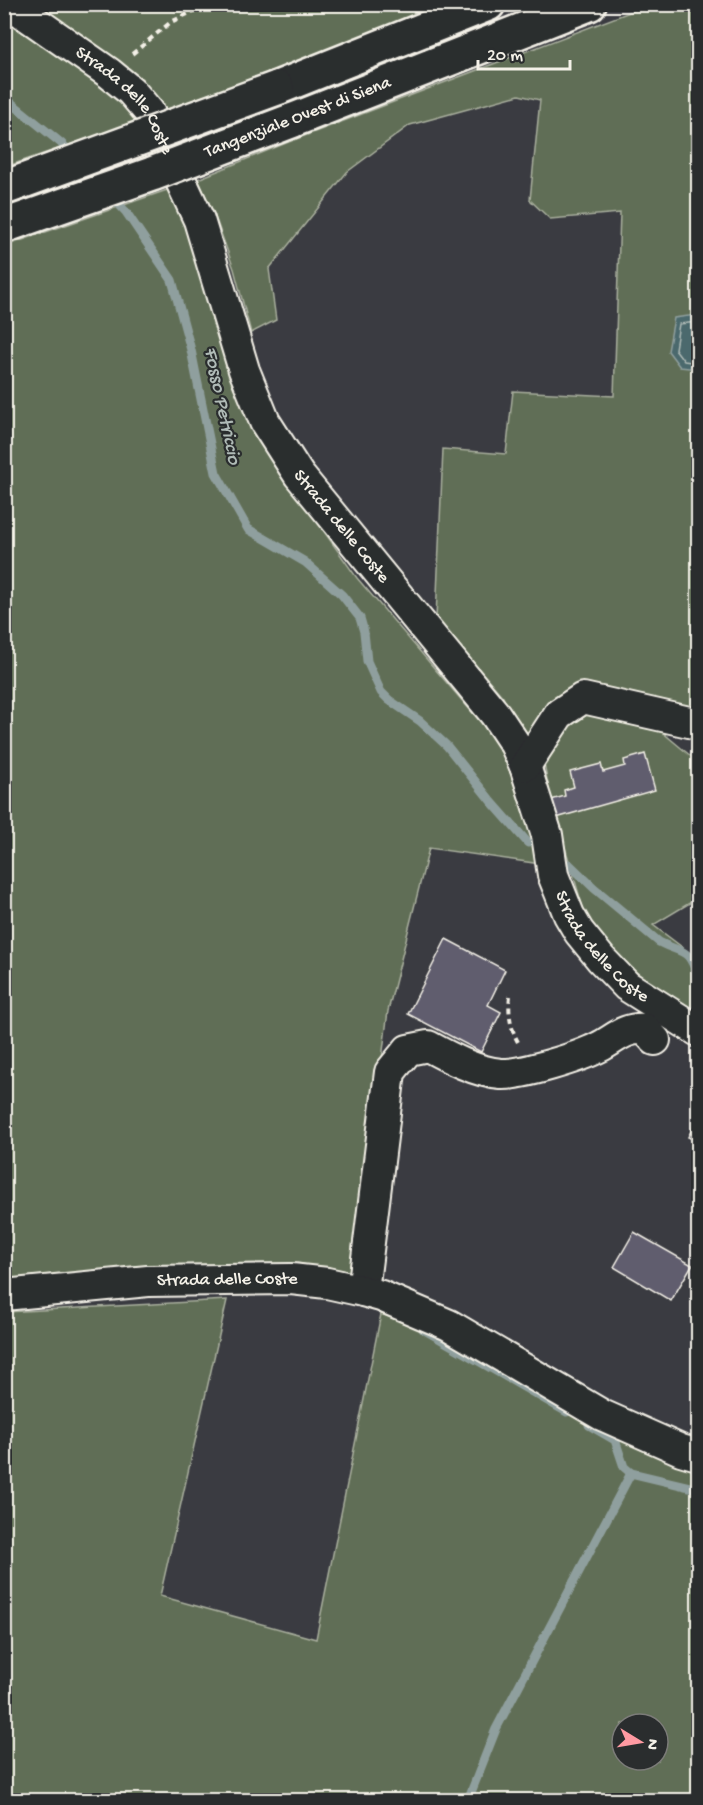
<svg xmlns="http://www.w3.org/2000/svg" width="703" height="1805" font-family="'Gochi Hand',sans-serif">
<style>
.green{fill:#616e56;stroke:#aab09f;stroke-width:1.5;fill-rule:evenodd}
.water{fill:#4b696d;stroke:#8f9f9e;stroke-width:1.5}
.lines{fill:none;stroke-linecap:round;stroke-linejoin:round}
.shore{stroke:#b0bbb7;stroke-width:1.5}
.stream{stroke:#8f9f9e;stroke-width:9}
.building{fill:#615d6e;stroke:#f4f1e8;stroke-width:1.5}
.minor-casing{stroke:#f4f1e8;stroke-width:34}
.highway-casing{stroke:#f4f1e8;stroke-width:38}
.path{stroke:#f4f1e8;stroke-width:4;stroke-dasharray:6 4.5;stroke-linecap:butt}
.minor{stroke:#2a2d2e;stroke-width:30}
.highway{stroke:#2a2d2e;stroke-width:33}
.highway-bridge-casing{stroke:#f4f1e8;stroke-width:38;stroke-linecap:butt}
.highway-bridge{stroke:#2a2d2e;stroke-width:33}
.labels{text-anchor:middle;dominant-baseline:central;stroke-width:4.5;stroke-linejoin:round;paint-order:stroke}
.street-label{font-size:18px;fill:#f4f1e8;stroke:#2a2d2e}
.water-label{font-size:20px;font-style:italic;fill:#b0bbb7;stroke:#2a2d2e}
</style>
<rect width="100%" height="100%" fill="#3a3b41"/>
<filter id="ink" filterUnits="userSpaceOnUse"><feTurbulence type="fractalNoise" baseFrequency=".0167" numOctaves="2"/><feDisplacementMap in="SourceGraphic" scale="12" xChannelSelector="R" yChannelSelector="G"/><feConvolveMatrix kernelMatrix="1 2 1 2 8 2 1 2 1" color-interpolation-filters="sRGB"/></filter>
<g filter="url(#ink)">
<!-- green -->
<g class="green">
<polygon points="34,5 442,5 267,73 160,112"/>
<polygon points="648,5 698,5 698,717 585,688 526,750 503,697 436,619 443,449 506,454 513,391 614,396 620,213 550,219 530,200 540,100 519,95 410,125 347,172 269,269 276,320 251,333 234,269 214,214 198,179 291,141"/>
<path d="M4,18C50,50 103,78 139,121L5,167Z"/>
<polygon points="170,189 199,257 252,430 357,578 483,725 504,752 516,776 541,864 429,848 388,1011 355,1274 297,1263 5,1279 5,246"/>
<polygon points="586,706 650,722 698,762 698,898 653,925 698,959 698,1014 656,988 629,966 598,936 583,908 551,800 542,754"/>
<path d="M227,1300L160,1596L316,1639L381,1314L444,1336L698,1468V1800H5V1312ZM622,1724H658V1760H622Z"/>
</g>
<!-- water -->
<polygon class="water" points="696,315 698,322 698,369 680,367 668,351 674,318"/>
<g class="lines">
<!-- shore -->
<polyline class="shore" points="698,322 679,324 675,349 684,361 698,363"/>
<!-- stream -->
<g class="stream">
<polyline points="4,97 61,143 73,155"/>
<polyline points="111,196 126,212 172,280 191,350 216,473 248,529 305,562 342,595 360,618 364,632 367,661 381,692 389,700 420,721 447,746 491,801 528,843"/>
<path d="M569,864L594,888L659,942C684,955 688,946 698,977"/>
<polyline points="423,1329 567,1412"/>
<polyline points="589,1425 615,1440 624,1467 631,1473"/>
<polyline points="468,1800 496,1729 631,1473 698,1489"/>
</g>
</g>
<!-- building -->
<g class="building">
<polygon points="645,754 655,790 556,818 551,800 565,796 564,790 574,787 570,772 601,764 603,772 625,766 624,760"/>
<polygon points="446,939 505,970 488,1005 501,1012 481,1052 408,1014"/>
<polygon points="698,1118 698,1142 688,1137"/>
<polygon points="634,1232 692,1265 671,1301 614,1267"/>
</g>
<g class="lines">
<!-- minor casing -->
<g class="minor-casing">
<g id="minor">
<path id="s1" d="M10,4L109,73L131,91L149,112L199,220L244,370L265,422L299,475L495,714L515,744L525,766L547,835L553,875L569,915L579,932L601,959L627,986L698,1031"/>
<polyline points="525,766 559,714 583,698 698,724"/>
<path d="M363,1291L390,1072L408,1050L428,1046C450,1058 476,1072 501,1074C522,1075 580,1057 599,1047C615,1039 625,1027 645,1029L655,1040"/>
<path id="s2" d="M4,1295L148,1281L291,1279L327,1283L363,1291L381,1296L449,1325L602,1415L681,1450L698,1455"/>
</g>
</g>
<!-- highway casing -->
<g class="highway-casing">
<g id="highway">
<polyline points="277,88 488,4"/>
<polyline points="291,121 589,4"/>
</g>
</g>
<!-- path -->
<g class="path">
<polyline points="132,54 171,22 208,4"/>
<path d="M510,996C508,1011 510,1028 518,1042"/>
</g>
<!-- minor -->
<use href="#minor" class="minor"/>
<!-- highway -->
<use href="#highway" class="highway"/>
<!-- highway-bridge casing -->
<g class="highway-bridge-casing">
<g id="highway-bridge">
<polyline points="4,188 277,88"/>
<polyline points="4,226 152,174 291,121"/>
</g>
</g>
<!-- highway-bridge -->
<use href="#highway-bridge" class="highway-bridge"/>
</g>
</g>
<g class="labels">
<!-- street labels -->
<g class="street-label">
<text stroke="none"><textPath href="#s1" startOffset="152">Strada delle Coste</textPath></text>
<text transform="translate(298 118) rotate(-21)">Tangenziale Ovest di Siena</text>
<text stroke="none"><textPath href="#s1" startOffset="638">Strada delle Coste</textPath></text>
<text stroke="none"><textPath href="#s1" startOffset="1142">Strada delle Coste</textPath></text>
<text stroke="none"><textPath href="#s2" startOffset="224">Strada delle Coste</textPath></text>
</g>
<!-- water labels -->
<g class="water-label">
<text transform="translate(221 406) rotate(78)">Fosso Petriccio</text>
</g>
</g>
<!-- margin -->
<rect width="703" height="1805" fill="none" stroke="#2a2d2e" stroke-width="24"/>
<rect x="12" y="12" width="679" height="1781" fill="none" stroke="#f4f1e8" stroke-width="2" filter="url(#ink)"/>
<!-- north arrow -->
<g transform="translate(640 1742) rotate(101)"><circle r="28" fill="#2a2d2e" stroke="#7b7b78" stroke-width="1.5"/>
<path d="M0-4.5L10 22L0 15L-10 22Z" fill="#ff9aa2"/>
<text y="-9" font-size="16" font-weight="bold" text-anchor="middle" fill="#f4f1e8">N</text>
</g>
<!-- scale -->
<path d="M478 60v9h92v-9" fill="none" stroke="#f4f1e8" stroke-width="3"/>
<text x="487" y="60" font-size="18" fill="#f4f1e8" stroke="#2a2d2e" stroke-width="4.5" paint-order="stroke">20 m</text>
</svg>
